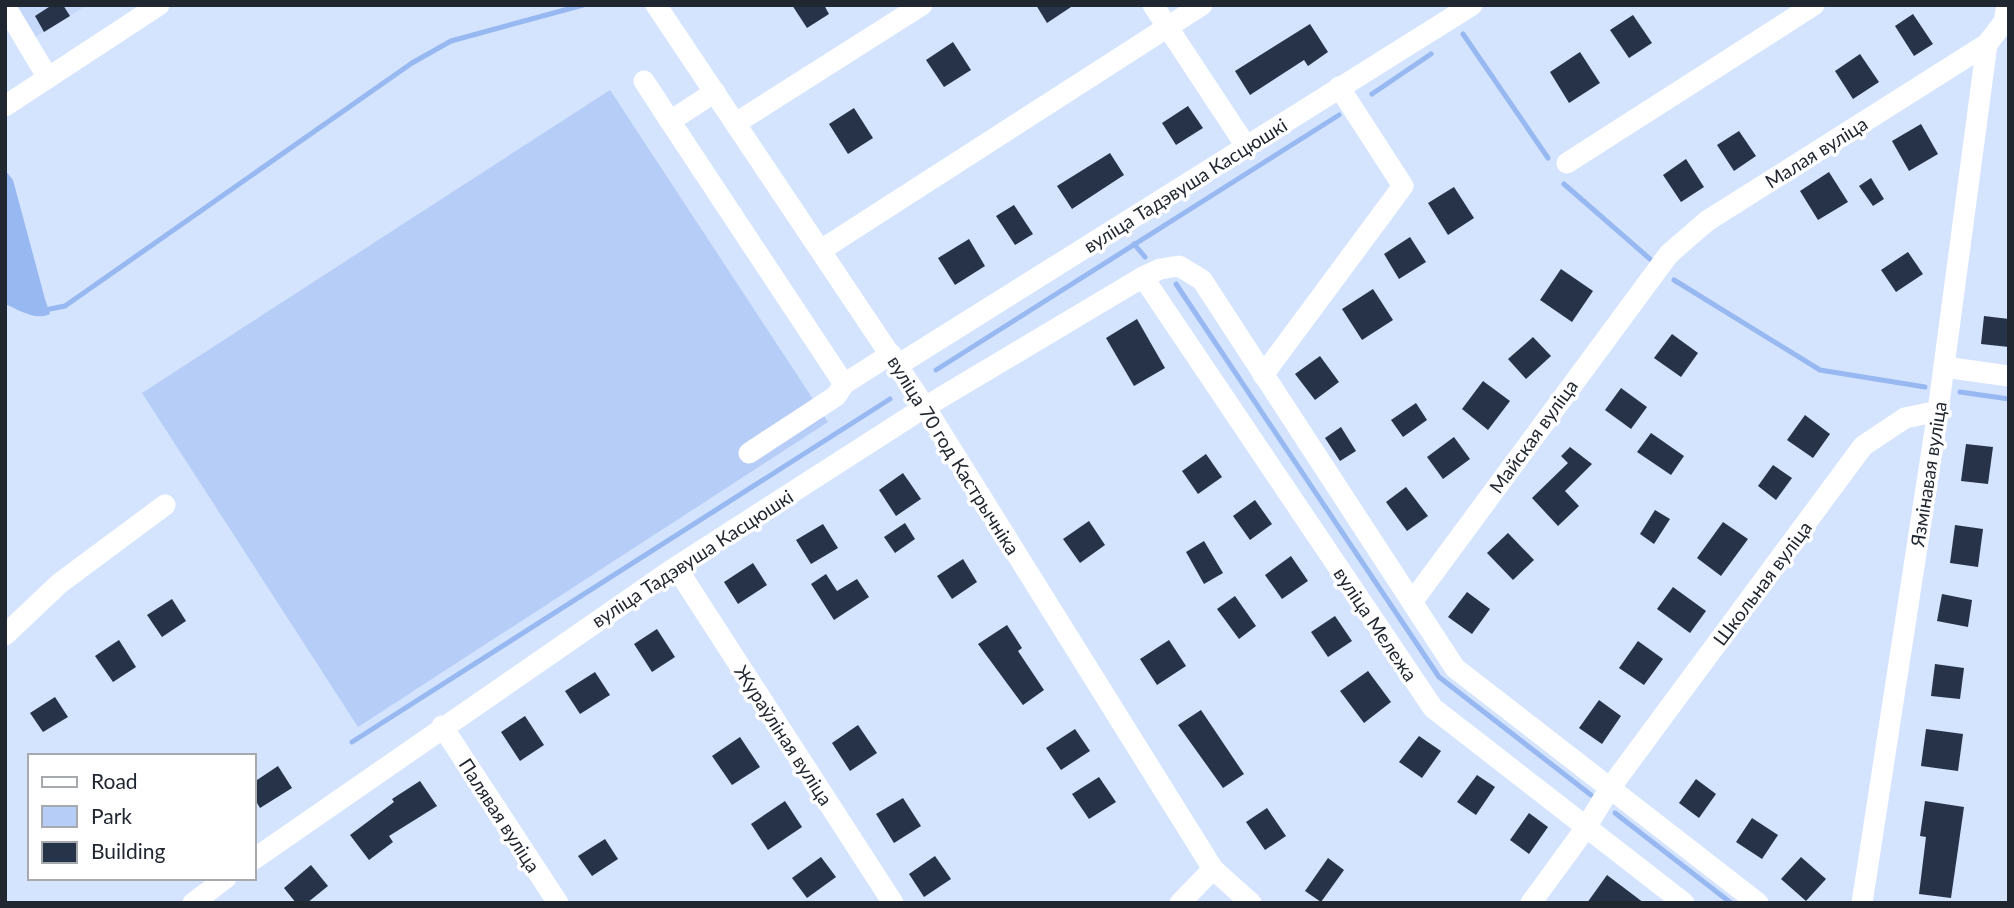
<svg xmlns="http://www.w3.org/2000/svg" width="2014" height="908" font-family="Lato,sans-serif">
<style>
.built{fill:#c5d8f9}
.green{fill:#b6cdf7}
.water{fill:#98b8f2}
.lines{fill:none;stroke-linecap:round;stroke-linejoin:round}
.stream{stroke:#98b8f2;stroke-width:5}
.building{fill:#273348}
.minor{stroke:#fff;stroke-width:21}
.labels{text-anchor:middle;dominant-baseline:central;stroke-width:7;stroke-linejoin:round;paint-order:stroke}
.street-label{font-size:19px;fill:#212731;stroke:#fff}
</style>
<rect width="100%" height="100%" fill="#d4e4ff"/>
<!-- built -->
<polygon class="built" points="5,5 87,5 22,45"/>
<!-- green -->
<polygon class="green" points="610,90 828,422 358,727 142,393"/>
<!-- water -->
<path class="water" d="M5,170L13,180L45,299L50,314C35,321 19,310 5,304Z"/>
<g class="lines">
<!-- stream -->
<g class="stream">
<polyline points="1463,34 1548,158"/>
<polyline points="1372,94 1431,54"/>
<polyline points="1564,184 1650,259"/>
<polyline points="1134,244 1145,257"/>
<polyline points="1674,280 1820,370 1925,387"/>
<polyline points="1176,284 1439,677 1591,795"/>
<polyline points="45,310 65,306 412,63 451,41 583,5"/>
<polyline points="936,370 1339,115"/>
<polyline points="1960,392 2009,399"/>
<polyline points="352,742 890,399"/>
<polyline points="1615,813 1731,903"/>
</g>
</g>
<!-- building -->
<g class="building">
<polygon points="52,5 63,5 70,16 44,32 35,16"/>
<polygon points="792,5 824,5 829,14 807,28"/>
<polygon points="1036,5 1074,5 1047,23"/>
<polygon points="1913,14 1933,44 1914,56 1895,26"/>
<polygon points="1633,15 1652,43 1629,58 1610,30"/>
<polygon points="1310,24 1328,52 1308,66 1304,60 1250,95 1235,71"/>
<polygon points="953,42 971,70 944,87 926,60"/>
<polygon points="1580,52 1600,83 1569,103 1550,72"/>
<polygon points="1860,54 1879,82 1853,99 1835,71"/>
<polygon points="1188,106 1203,128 1176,145 1162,123"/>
<polygon points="854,108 873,138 848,154 829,124"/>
<polygon points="1921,124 1938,154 1909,171 1892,141"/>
<polygon points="1739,131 1756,156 1734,171 1717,145"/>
<polygon points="1110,153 1124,175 1072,209 1057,186"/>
<polygon points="1686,159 1704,187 1681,202 1663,175"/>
<polygon points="1829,172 1848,202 1818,220 1800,191"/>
<polygon points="1871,178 1884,199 1873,206 1859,186"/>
<polygon points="1454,187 1474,218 1448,235 1428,203"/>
<polygon points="1014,205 1033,234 1015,245 996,216"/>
<polygon points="1410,237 1426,262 1399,279 1384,254"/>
<polygon points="969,239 985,266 955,285 938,258"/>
<polygon points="1908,252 1923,274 1896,292 1881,270"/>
<polygon points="1561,269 1593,291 1572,322 1540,300"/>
<polygon points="1373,289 1393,320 1362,340 1342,309"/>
<polygon points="1984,316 2009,319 2009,347 1981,344"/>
<polygon points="1137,319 1165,368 1134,386 1106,338"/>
<polygon points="1672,334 1698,353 1681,377 1654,358"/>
<polygon points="1533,337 1551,356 1526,379 1508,359"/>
<polygon points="1320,356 1339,382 1315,400 1295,374"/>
<polygon points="1483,381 1510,401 1488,430 1462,409"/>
<polygon points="1621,388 1647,407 1631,429 1605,410"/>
<polygon points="1416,403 1427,420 1403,437 1391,420"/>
<polygon points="1805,415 1830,434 1813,458 1787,440"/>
<polygon points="1341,427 1356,451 1340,461 1325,438"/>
<polygon points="1651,433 1684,456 1671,475 1637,452"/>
<polygon points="1454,437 1470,459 1443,479 1427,457"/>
<polygon points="1966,444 1993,447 1988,484 1961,481"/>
<polygon points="1570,447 1592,464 1565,491 1579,506 1558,526 1532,498 1568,463 1561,456"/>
<polygon points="1206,454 1222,477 1198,494 1182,471"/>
<polygon points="1773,465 1792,478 1776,500 1758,486"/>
<polygon points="903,473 921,499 896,516 879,490"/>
<polygon points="1406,487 1428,516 1407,531 1386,502"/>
<polygon points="1255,500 1272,524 1250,540 1233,516"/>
<polygon points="1655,510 1670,519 1654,544 1640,534"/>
<polygon points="1089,521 1105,545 1080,563 1063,539"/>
<polygon points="1723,522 1748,539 1721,576 1697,558"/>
<polygon points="905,523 915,539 895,553 884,537"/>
<polygon points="823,524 838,548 811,564 796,540"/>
<polygon points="1955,525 1983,529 1978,567 1950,563"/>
<polygon points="1508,533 1534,560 1513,580 1487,553"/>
<polygon points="1204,541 1223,573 1204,584 1186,552"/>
<polygon points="1291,556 1308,581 1282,599 1265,575"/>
<polygon points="963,559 977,582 952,599 937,576"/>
<polygon points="753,563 767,585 738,604 724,582"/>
<polygon points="826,574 837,591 857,579 869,597 834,620 811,584"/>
<polygon points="1673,587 1706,611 1690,633 1657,609"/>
<polygon points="1467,592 1490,609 1472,634 1448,617"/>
<polygon points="1942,594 1972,600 1968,627 1937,621"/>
<polygon points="1235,596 1256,626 1239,639 1217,609"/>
<polygon points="172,599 186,621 162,637 147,615"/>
<polygon points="1335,616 1352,641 1328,657 1311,632"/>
<polygon points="1007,625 1022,648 1018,651 1044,690 1023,705 978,644"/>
<polygon points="657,629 675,657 652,672 634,644"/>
<polygon points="119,640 136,667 113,682 95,656"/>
<polygon points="1169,640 1186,666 1157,685 1140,659"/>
<polygon points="1638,641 1663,659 1644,685 1619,668"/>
<polygon points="1935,664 1964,668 1960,699 1931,696"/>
<polygon points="1368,671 1391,702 1364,723 1340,691"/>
<polygon points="595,672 610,695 580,714 565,691"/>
<polygon points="55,697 68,717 43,732 30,713"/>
<polygon points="1599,700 1621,716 1602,744 1579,728"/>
<polygon points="1201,710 1244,774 1223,788 1178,725"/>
<polygon points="525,716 544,745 520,761 501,732"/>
<polygon points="858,725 877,753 850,771 832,743"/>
<polygon points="1075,729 1090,751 1061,770 1046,748"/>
<polygon points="1926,729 1963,734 1958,771 1921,766"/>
<polygon points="1419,736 1441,751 1422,778 1399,762"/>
<polygon points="740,737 760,767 732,785 712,756"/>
<polygon points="278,766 292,788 260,808 254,798 254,782"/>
<polygon points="1477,775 1495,787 1476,815 1457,802"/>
<polygon points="1099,777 1116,802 1089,819 1072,794"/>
<polygon points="1696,779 1716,794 1699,818 1679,803"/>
<polygon points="420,781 437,806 389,836 393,842 369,860 350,835 394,802 392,799"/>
<polygon points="903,798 921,826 894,843 876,814"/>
<polygon points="785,801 802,827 768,850 751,824"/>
<polygon points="1925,801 1964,807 1951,898 1919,894 1926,837 1920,836"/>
<polygon points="1267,808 1286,836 1265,850 1246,822"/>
<polygon points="1529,813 1548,827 1529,854 1510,840"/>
<polygon points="1752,818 1778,835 1762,859 1736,842"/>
<polygon points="605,839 618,859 592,876 578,856"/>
<polygon points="935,856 951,879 924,897 909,874"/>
<polygon points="821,857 836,877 807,898 792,878"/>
<polygon points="1801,857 1826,879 1806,901 1781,879"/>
<polygon points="1328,858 1344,870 1321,902 1305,891"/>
<polygon points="311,865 328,886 307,903 296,903 284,888"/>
<polygon points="1607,875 1644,903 1587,903"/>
</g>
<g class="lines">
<!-- minor -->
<g class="minor">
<polyline points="656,5 925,407 1213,869 1251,903"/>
<polyline points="1153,5 1246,146"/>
<polyline points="5,6 48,78"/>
<polyline points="644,81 670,121"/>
<polyline points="715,92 670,121 844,384 891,354"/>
<polyline points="5,106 159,5"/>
<polyline points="736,123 922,5"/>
<polyline points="1567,163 1814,5"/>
<polyline points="821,250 1202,5"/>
<polyline points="1143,277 1433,708 1684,903"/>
<polyline points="898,365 1472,5"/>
<polyline points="1944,367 2009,376"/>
<polyline points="1263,375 1403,186 1339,87"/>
<polyline points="749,453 836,396 844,384"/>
<polyline points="676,567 893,903"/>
<polyline points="1412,602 1669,254 1707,221 1987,44 2004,22 2007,5"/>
<polyline points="5,635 60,583 165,505"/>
<polyline points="442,726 558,903"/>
<polyline points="254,859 676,567 925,407 1143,277 1160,269 1179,266 1202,280 1455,668 1758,903"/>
<polyline points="193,903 226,878"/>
<polyline points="1180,903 1213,869"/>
<polyline points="1531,903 1585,829 1610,788 1863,446 1905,418 1938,411"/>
<polyline points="1862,903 1938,411 1987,44"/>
</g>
</g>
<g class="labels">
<!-- street labels -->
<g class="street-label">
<text transform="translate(1816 152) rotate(-32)">Малая вуліца</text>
<text transform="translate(1185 185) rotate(-32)">вуліца Тадэвуша Касцюшкі</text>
<text transform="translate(1533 436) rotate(-54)">Майская вуліца</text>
<text transform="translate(954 455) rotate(58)">вуліца 70 год Кастрычніка</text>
<text transform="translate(1928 474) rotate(-81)">Язмінавая вуліца</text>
<text transform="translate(692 558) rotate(-33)">вуліца Тадэвуша Касцюшкі</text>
<text transform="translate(1762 583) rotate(-53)">Школьная вуліца</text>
<text transform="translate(1376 624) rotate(56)">вуліца Мележа</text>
<text transform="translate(784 735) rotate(57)">Жураўліная вуліца</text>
<text transform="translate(500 815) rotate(57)">Палявая вуліца</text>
</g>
</g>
<!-- border -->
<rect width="2014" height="908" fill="none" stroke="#212731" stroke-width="14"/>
<!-- legend -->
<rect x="28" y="754" width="228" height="126" fill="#ffffff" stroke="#a6a9ad" stroke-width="2"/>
<rect x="42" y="777" width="35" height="10" fill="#ffffff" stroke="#a6a9ad" stroke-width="2"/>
<text x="91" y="789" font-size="21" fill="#212731">Road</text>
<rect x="42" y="806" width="35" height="21" fill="#b6cdf7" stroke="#a6a9ad" stroke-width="2"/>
<text x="91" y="824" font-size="21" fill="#212731">Park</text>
<rect x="42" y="842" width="35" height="21" fill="#273348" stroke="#a6a9ad" stroke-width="2"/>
<text x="91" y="859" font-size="21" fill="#212731">Building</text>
</svg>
